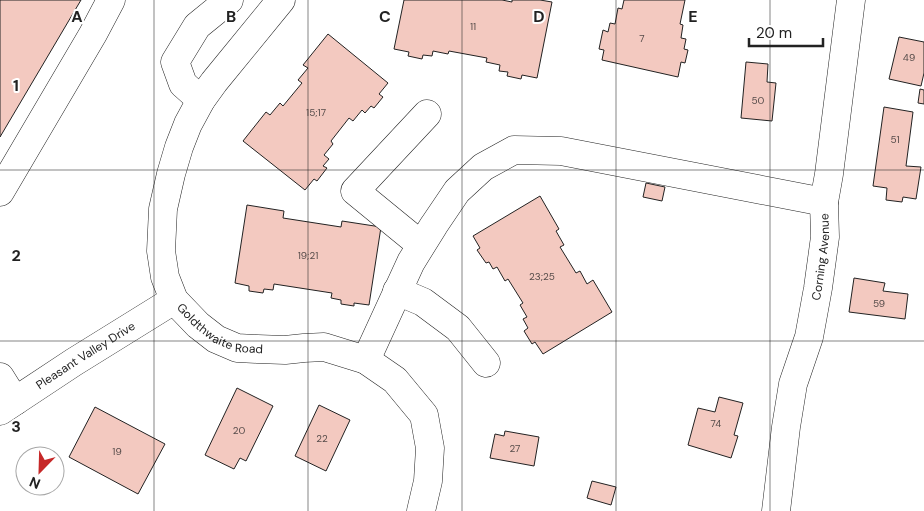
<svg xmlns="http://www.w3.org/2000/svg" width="924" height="511" font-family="'DM Sans',sans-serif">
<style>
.building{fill:#f3c9c0;stroke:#222}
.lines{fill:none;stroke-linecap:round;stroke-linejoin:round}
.minor-casing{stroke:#222;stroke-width:29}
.minor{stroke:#fff;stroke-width:28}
.grid{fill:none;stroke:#222;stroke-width:1;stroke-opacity:0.55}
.labels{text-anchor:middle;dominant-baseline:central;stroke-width:4;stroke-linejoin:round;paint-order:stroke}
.number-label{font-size:10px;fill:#564c4a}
.street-label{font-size:12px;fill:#222;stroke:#fff}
.grid-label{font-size:16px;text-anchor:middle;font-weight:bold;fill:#222;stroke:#fff;stroke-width:4;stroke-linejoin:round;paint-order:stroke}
</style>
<rect width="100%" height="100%" fill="#fff"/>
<!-- building -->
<g class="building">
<polygon points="0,0 81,0 0,137"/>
<polygon points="404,0 502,0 512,2 512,0 540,0 552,2 537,78 522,75 521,79 507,76 508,72 499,71 500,65 486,62 487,58 449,51 448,54 433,51 432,56 423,55 422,59 408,56 409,52 394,49"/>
<polygon points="624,0 685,0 680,24 683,25 681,38 686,39 684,49 688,50 685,63 681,62 678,77 602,60 604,50 599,49 603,30 608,32 610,23 615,24 618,8 622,9"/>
<polygon points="328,34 388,83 379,94 383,97 374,108 371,106 365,113 362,110 353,121 349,118 331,141 333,144 324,155 329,159 323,166 327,168 317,181 314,179 305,190 243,141 266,112 270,115 280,103 283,106 302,83 298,80 308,68 303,65"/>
<polygon points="899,37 924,42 924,73 921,86 889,79"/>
<polygon points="746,62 768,64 767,82 776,83 772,121 741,118"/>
<polygon points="920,89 924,90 924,104 918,103"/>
<polygon points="884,107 913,112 906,166 921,167 916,199 903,197 902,202 886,200 887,188 873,186"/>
<polygon points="646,183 665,187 662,201 643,197"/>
<polygon points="540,196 559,229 556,231 564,245 560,247 576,273 580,271 587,284 593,280 612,312 543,354 535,342 532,344 524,331 528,328 523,319 527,317 520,305 523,303 508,279 505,281 497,267 493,269 489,262 486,263 477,250 480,248 473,236"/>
<polygon points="247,205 284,211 283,218 341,227 342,221 381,227 369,305 354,303 354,306 341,304 341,300 331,298 332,293 274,284 273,290 264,289 263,293 249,291 249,286 235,283"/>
<polygon points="854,278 885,283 883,291 908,294 905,319 849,312"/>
<polygon points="237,388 273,406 246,461 240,458 234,469 205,455"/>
<polygon points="719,397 743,403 734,435 738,436 731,458 688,445 698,408 715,412"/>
<polygon points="319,405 350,420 326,471 295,456"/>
<polygon points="95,407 165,444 138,494 69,457"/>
<polygon points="505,431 539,437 534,466 490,458 495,434 504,436"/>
<polygon points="592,481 616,487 611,505 587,498"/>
</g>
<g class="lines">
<!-- minor casing -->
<g class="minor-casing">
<g id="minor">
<path id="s1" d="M281,0L214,82L201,100L188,124L179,147L171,174L163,209L161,251L165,277L174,300L198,325L216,339L237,348L257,349L285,350L304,348L324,347L366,360L395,380L424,415L430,448L428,481L421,511"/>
<polyline points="201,100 183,84 175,62 197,26 229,0"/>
<polyline points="0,192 93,34 111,0"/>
<polyline points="421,245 355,191 427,114"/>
<polyline points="397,291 423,302 458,328 486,363"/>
<polyline points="366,360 411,262 434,225 457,191 483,167 514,150 561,151 824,202"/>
<polyline points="0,377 15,401"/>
<path id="s2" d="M0,411L74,362L174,300"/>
<path id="s3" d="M776,511L786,427L793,384L809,337L818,288L825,237L824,202L829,174L851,0"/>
</g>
</g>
<!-- minor -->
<use href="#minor" class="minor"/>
</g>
<!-- grid -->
<path class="grid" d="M154,0V511M308,0V511M462,0V511M616,0V511M770,0V511M0,170H924M0,341H924"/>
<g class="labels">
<!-- number labels -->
<g class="number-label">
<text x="473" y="26">11</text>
<text x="642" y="38">7</text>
<text x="909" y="57">49</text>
<text x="758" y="100">50</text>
<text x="316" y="112">15;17</text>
<text x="895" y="139">51</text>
<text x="308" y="255">19;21</text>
<text x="542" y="276">23;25</text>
<text x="879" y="303">59</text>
<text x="716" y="423">74</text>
<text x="239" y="430">20</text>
<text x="322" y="438">22</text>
<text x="515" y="448">27</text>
<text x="117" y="451">19</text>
</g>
<!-- street labels -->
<g class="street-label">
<text stroke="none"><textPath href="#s3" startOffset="259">Corning Avenue</textPath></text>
<text stroke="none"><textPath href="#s1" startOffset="394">Goldthwaite Road</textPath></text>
<text stroke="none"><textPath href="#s2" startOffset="102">Pleasant Valley Drive</textPath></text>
</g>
</g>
<g class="grid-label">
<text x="77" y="22">A</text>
<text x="231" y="22">B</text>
<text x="385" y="22">C</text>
<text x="539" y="22">D</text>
<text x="693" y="22">E</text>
<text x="16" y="91">1</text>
<text x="16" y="261">2</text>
<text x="16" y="432">3</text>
</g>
<!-- north arrow -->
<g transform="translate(40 471) rotate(203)"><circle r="24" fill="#ffffff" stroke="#a7a7a7"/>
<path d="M0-4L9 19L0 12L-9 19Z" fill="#c62828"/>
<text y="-8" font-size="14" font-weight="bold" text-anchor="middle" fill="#222222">N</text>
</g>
<!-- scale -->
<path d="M749 38v8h74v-8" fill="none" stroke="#222222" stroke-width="2.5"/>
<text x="756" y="38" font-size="15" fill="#222222" stroke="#ffffff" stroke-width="4" paint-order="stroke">20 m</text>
</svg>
